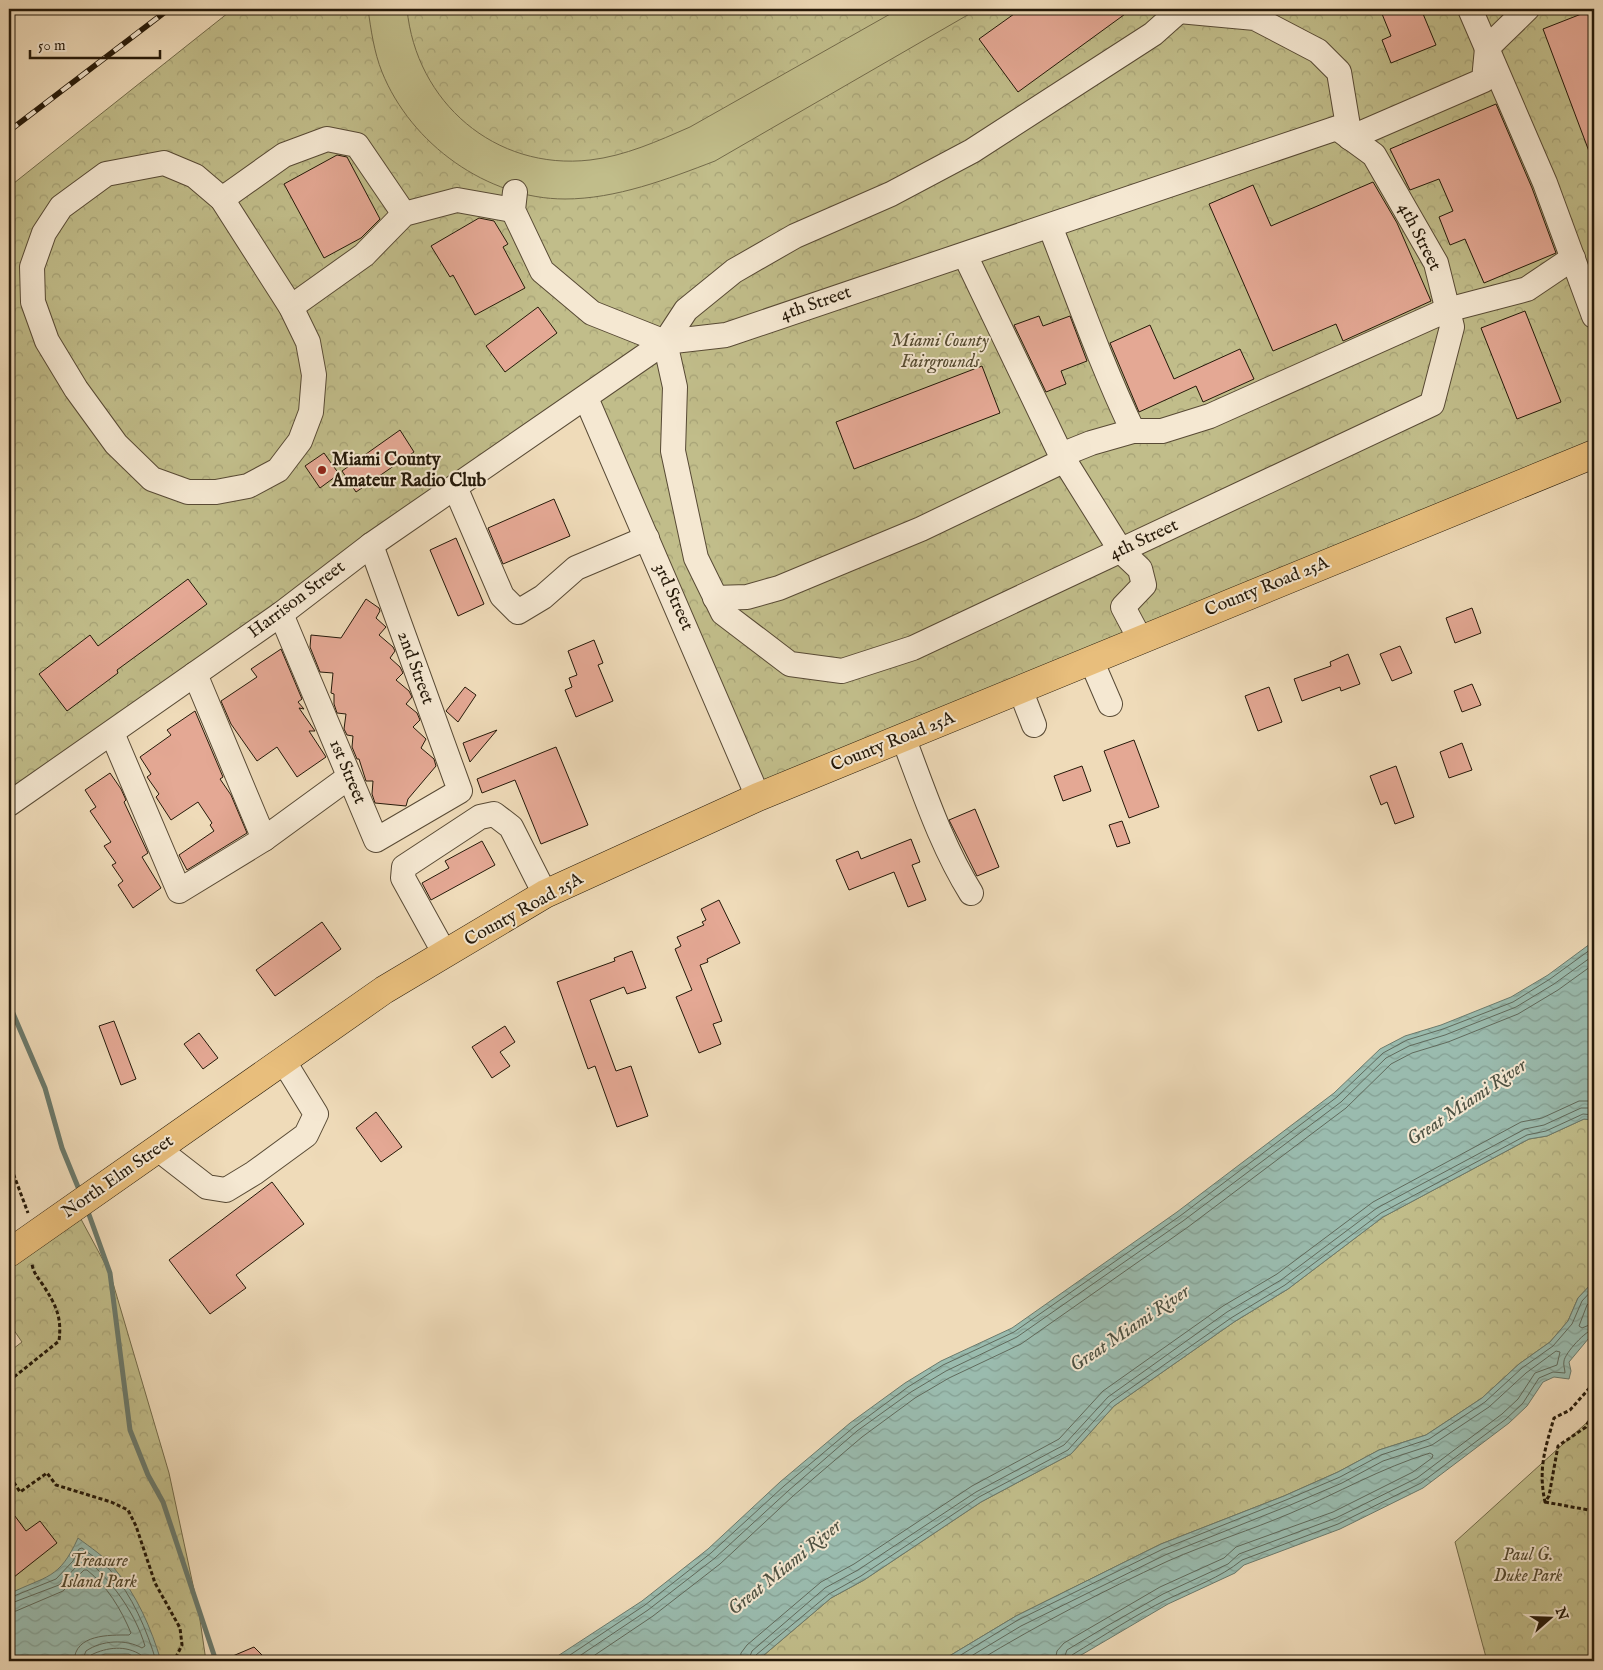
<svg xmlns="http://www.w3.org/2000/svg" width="1603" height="1670" font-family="'IM FELL English',serif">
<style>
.forest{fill:url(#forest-crowns);stroke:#736b4a}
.pitch{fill:#c1bd8a;stroke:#736b4a}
.water{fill:url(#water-waves);stroke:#6b7a6c}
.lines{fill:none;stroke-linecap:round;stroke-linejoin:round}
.shore{stroke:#606a5c;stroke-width:1}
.stream{stroke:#6b7a6c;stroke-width:5}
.building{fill:#e4a894;stroke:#251909}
.minor-casing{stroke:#584a35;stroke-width:26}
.major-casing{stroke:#251909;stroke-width:29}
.path{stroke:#251909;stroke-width:3;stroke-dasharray:4 2.5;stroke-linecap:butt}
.minor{stroke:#f5e8d2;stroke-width:24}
.major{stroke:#e8be7c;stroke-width:28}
.rail-casing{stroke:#251909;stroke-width:5.5}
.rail{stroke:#f5e8d2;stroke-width:4;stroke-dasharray:11;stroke-linecap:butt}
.poi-dot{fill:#8f2418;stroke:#f5e8d2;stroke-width:2}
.labels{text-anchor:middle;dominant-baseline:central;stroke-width:4;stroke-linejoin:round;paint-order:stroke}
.street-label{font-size:18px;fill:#251909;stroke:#f5e8d2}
.park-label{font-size:18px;font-style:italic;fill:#544a30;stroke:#f5e8d2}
.poi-label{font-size:18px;font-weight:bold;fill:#251909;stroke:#f5e8d2;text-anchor:start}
.water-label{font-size:19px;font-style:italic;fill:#4e5243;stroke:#f5e8d2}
</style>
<defs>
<pattern id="forest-crowns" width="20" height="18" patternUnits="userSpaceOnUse" patternTransform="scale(1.25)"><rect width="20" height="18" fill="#c1bd8a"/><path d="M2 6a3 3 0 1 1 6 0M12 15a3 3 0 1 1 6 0" fill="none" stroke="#a6a276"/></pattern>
<pattern id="water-waves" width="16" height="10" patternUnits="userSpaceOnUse" patternTransform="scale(1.25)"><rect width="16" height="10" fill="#9abbae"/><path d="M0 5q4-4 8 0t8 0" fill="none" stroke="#85a094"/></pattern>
</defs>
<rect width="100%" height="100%" fill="#efdbb9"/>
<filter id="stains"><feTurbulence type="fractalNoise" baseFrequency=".004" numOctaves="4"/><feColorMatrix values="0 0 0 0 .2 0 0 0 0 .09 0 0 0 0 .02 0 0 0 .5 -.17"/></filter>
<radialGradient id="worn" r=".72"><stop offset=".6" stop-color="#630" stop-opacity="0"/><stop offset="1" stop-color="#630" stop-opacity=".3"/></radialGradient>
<!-- forest -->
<g class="forest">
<polygon points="233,9 1594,9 1594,454 758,797 586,398 9,804 9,187"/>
<polygon points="1584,1119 1594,1120 1594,1223 1591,1230 1594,1238 1594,1281 1578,1298 1568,1321 1550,1342 1519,1364 1482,1398 1426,1435 1379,1450 1338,1472 1284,1496 1161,1544 1016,1616 941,1661 757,1661 831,1598 864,1580 981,1502 1071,1454 1114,1406 1234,1322 1288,1289 1383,1217 1529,1139 1547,1136"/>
<polygon points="75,1208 110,1273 169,1473 199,1613 206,1661 9,1661 9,1352 22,1342 9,1323 9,1253"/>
<polygon points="1594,1416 1594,1661 1487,1661 1455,1542"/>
</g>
<!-- pitch -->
<path class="pitch" d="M368,9H407C416,102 495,171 590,160C625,156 658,141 690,127L899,9H978L715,161C668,179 616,199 565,199C487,199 411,144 382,72C374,52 371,30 368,9Z"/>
<!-- water -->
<g class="water">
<polygon points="1594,941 1594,1120 1584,1119 1547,1136 1529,1139 1383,1217 1288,1289 1234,1322 1114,1406 1071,1454 981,1502 864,1580 831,1598 757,1661 550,1661 642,1601 708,1549 780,1482 850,1423 905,1383 941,1361 1012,1328 1177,1212 1334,1093 1380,1049 1405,1036 1441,1025 1511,997 1548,975"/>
<polygon points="1594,1281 1594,1332 1569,1362 1571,1371 1569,1379 1554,1377 1543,1382 1527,1406 1509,1423 1423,1488 1340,1529 1244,1565 1235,1573 1168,1604 1071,1661 941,1661 1016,1616 1161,1544 1284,1496 1338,1472 1379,1450 1426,1435 1482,1398 1519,1364 1550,1342 1568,1321 1578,1298"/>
<path d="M78,1538C90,1547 105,1557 114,1568C137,1595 151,1628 161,1661H141L129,1654H105L88,1661H9V1594C47,1575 59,1580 78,1538Z"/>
</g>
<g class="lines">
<!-- shore -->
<g class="shore">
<polyline points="1594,1298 1587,1305 1579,1326 1582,1328 1594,1323"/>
<path d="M9,1598L56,1579L73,1561L79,1549L82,1548C91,1555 102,1562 110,1570C132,1595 147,1630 156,1661"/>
<path d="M9,1604L59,1585L77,1566L82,1558H85C111,1580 135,1612 145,1646L142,1648C126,1639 102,1640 86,1651L82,1661"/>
<path d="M9,1612L16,1611L63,1591L84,1570H87C107,1586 121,1609 131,1633L129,1635C109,1635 75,1634 74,1661"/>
<path d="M88,1661L91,1655C107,1647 126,1645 141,1655L143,1661"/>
<polyline points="561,1661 645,1605 711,1553 784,1486 854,1427 908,1387 943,1365 1014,1332 1180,1216 1337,1097 1383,1053 1407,1040 1443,1029 1513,1002 1550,979 1594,947"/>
<polyline points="572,1661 648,1610 715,1558 788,1491 857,1431 911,1392 946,1371 1017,1337 1183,1221 1341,1102 1386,1058 1409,1046 1445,1035 1516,1007 1554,984 1594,955"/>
<polyline points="586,1661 653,1616 720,1564 793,1496 862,1437 915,1398 949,1378 1021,1344 1188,1227 1346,1108 1391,1064 1412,1053 1448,1042 1518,1014 1558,990 1594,964"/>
<polyline points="740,1661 741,1653 747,1645 821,1582 854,1564 972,1486 1059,1439 1103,1391 1223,1306 1277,1274 1373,1202 1521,1122 1542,1118 1579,1101 1594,1101"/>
<polyline points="748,1661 752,1651 825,1588 858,1570 976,1492 1064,1445 1108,1397 1227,1312 1281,1280 1377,1208 1525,1129 1544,1125 1581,1108 1594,1108"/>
<polyline points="754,1661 756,1655 829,1594 861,1576 979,1497 1068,1450 1111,1402 1231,1318 1285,1285 1381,1213 1527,1135 1546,1131 1583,1114 1594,1115"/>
<polyline points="951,1661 1018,1620 1163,1549 1286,1500 1340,1477 1381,1455 1429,1439 1485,1402 1522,1368 1553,1346 1572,1324 1582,1301 1594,1288"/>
<polyline points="963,1661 1021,1626 1165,1555 1288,1506 1342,1483 1383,1461 1432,1445 1489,1407 1526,1373 1556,1351 1560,1352 1557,1365 1535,1373 1518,1399 1502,1414 1417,1478 1336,1518 1239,1554 1228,1564 1163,1594 1107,1626 1067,1650 1063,1661"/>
<path d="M978,1661C1039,1624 1103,1591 1168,1561C1209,1543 1251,1530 1291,1513C1338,1493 1381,1468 1430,1453L1433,1455L1432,1458L1413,1472L1333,1512L1236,1547L1224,1558L1160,1587L1064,1643L1057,1651L1055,1661"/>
<path d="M1069,1661L1072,1655C1103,1636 1135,1615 1168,1599C1193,1587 1220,1578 1242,1560L1338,1524L1421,1483L1506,1419L1523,1403L1539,1378L1553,1372L1565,1373C1565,1369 1563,1365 1564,1361C1565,1353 1586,1330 1594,1329"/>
</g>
<!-- stream -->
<g class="stream">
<polyline points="9,1004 45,1088 62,1148 80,1192"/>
<polyline points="87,1209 110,1273 130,1430 148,1475 163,1502 216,1661"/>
</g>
</g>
<!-- building -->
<g class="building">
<polygon points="1021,9 1132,9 1018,92 979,39"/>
<polygon points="1380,9 1421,9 1436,45 1391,63 1382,40 1391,36"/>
<polygon points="1594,9 1594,161 1593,162 1543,29"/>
<polygon points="1496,104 1532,188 1556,253 1484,283 1465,239 1450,245 1439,217 1453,211 1439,179 1410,190 1390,149"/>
<polygon points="337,155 347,157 380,219 361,238 324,258 284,184"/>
<polygon points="1373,182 1397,223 1431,301 1343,341 1336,324 1273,351 1209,204 1253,185 1271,226"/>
<polygon points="479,218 494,221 508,244 503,247 525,288 475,315 453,275 450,277 431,246"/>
<polygon points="538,307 557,333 505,372 486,346"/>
<polygon points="1525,311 1561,402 1517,419 1481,328"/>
<polygon points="1039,316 1043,326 1070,316 1087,361 1061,371 1066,384 1046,392 1014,325"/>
<polygon points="1150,325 1174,379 1240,349 1254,379 1203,402 1196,386 1139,412 1110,343"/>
<polygon points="982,366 1000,413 854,469 836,422"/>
<polygon points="400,430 414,452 356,492 342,471"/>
<polygon points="324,453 339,474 320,488 305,466"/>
<polygon points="554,499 570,536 503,564 488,528"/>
<polygon points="456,538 484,604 458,616 430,550"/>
<polygon points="188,579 207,604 117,670 118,673 67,711 39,674 90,635 98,646"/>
<polygon points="366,599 379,608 380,611 376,618 386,627 379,635 393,647 395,651 390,658 400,667 403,673 396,680 409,691 412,697 406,704 417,713 420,720 413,727 426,739 421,748 434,759 436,766 408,799 406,806 375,803 372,794 373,781 366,781 359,759 357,759 352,747 353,736 347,735 344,729 346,714 337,713 334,704 334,694 331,693 333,673 320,672 310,647 311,635 341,638"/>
<polygon points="1472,608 1481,633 1455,643 1446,618"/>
<polygon points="594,640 603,663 598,665 613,701 576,717 565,690 572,687 569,678 577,675 568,651"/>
<polygon points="1400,646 1412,673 1392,681 1380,654"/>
<polygon points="281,649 302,699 298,702 304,709 299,708 315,731 309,731 326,757 297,777 277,747 257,761 231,724 221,701 257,677 251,669"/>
<polygon points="1348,654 1360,684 1341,691 1340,687 1302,701 1294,679 1331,666 1330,662"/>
<polygon points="1472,684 1481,705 1462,712 1454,691"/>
<polygon points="465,687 476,695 458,722 446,711"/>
<polygon points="1269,687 1282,722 1258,731 1245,696"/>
<polygon points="195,711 223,777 220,779 231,795 247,833 187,870 179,855 214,831 210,825 212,823 198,802 171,820 156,797 159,794 147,777 151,774 140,757 171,735 167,730"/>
<polygon points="497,730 470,762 463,743"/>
<polygon points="1134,740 1159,807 1129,818 1104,751"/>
<polygon points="1462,743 1472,770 1449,778 1440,752"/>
<polygon points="556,747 588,825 541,844 515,780 482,793 477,779"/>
<polygon points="1082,766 1091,791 1063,801 1054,776"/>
<polygon points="1396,766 1414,817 1395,824 1387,802 1381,805 1370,776"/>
<polygon points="110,773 121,789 126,800 124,802 148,853 142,857 161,888 133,908 118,885 123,881 112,865 116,863 104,846 111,842 90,811 96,807 85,790"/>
<polygon points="975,809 999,867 977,876 949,820"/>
<polygon points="1122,821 1130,843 1117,847 1109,825"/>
<polygon points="911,839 920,862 912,865 926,900 908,907 894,872 849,890 836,860 858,851 861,859"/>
<polygon points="482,841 495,865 431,900 422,883 449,868 445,861"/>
<polygon points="719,900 740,943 707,959 708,962 700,965 722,1021 713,1024 721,1044 699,1053 676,997 692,990 675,949 681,946 677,937 704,925 702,922 706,920 701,909"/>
<polygon points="322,922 341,949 275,996 256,970"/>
<polygon points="632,951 646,988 627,994 624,987 590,1000 616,1071 631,1066 648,1116 617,1127 595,1066 588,1069 557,982 615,961 614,958"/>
<polygon points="114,1021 136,1079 121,1085 99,1026"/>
<polygon points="505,1026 515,1042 500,1052 510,1066 492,1078 472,1047"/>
<polygon points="199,1033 218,1058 203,1069 184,1044"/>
<polygon points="376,1112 402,1147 381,1162 356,1128"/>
<polygon points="272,1182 304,1224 236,1275 246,1288 210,1314 169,1260"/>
<polygon points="9,1508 26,1531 40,1521 57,1543 9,1581"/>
<polygon points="254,1647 268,1661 221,1661"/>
</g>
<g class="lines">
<!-- minor casing -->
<g class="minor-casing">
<g id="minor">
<polyline points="1470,9 1545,183 1594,316"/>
<polyline points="1179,11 1255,18 1318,51 1339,72 1350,138 1484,80 1487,48 1527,9"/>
<polygon points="164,163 195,176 222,199 291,307 308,342 314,375 311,412 300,441 278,470 248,486 216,492 188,492 152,479 116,444 76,389 47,341 33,302 32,267 44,233 61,207 106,174"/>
<polyline points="515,192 513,210 542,271 592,313 665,342 675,387 673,451 696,558 723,613 790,664 842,671 913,648 1432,404 1452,327 1436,263 1374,155 1337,128 726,335 665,342"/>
<polyline points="222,199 284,155 327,139 357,145 404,214"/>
<path d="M1050,226C1077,295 1101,364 1133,431"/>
<polyline points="965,255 1061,455 1121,551 1140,569 1144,585 1123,607 1140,639"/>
<polyline points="291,307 364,255 404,214 457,200 513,210"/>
<polyline points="586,398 758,797"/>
<polyline points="1061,455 1091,443 1133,431 1162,431 1210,416 1447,310 1527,289 1573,258"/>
<polyline points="455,487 502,596 518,612 543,597 576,568 647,538"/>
<polyline points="715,598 747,597 779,588 921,529 1065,460"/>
<polyline points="281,614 376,840 460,791 371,545"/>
<polyline points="1091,660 1110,704"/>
<polyline points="195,674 264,839"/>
<polyline points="1020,689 1034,725"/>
<polyline points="112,733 179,891 264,839 349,777"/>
<path d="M903,737C923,789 941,845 971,893"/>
<polyline points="9,804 281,614 371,545 665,342 686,310 734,271 795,236 891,194 972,151 1153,34 1181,9"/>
<polyline points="445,954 403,878 404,867 480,817 494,814 511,827 545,894"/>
<polyline points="158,1149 207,1187 226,1190 254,1173 306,1135 316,1114 283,1060"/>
</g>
</g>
<!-- major casing -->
<g class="major-casing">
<polyline id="major" points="9,1253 384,990 545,894 758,797 1594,454"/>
</g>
<!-- path -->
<g class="path">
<polyline points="9,1162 28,1213"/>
<path d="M9,1381L59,1341C62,1317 56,1305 43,1285C38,1278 33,1272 32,1264"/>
<path d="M1594,1383L1570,1410L1554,1418C1545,1449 1538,1469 1545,1502L1549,1496L1558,1446L1586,1427L1594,1409"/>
<polyline points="9,1484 13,1481 20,1492 47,1473 56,1485 111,1502 128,1510 136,1526 155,1583 180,1628 182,1645 176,1657 171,1661"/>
<polyline points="1545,1502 1594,1511"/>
</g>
<!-- minor -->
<use href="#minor" class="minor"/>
<!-- major -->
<use href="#major" class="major"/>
<!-- rail casing -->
<g class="rail-casing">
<polyline id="rail" points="9,131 169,9"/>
</g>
<!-- rail -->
<use href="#rail" class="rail"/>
</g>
<!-- markers -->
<circle class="poi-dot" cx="322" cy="470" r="5"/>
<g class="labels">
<!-- street labels -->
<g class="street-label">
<text transform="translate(1419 237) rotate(63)">4th Street</text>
<text transform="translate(816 304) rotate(-19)">4th Street</text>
<text transform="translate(1144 540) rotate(-25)">4th Street</text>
<text transform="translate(1267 587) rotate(-22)">County Road 25A</text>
<text transform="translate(673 597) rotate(66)">3rd Street</text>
<text transform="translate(297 600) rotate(-37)">Harrison Street</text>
<text transform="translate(415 668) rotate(70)">2nd Street</text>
<text transform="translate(893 742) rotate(-22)">County Road 25A</text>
<text transform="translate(347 772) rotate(67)">1st Street</text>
<text transform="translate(524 910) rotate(-29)">County Road 25A</text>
<text transform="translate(118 1177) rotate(-35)">North Elm Street</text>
</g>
<!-- park labels -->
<g class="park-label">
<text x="940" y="341">Miami County<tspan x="940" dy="21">Fairgrounds</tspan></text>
<text x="1528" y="1555">Paul G.<tspan x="1528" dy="21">Duke Park</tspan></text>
<text x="99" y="1561">Treasure<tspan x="99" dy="21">Island Park</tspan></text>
</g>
<!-- poi labels -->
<g class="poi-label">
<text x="332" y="460">Miami County<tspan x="332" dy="21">Amateur Radio Club</tspan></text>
</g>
<!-- water labels -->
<g class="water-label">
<text transform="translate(1467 1103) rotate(-34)">Great Miami River</text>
<text transform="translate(1130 1329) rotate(-34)">Great Miami River</text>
<text transform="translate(785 1568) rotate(-39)">Great Miami River</text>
</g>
</g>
<!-- margin -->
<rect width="1603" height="1670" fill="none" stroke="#efdbb9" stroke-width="30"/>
<rect x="10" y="10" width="1583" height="1650" fill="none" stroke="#251909" stroke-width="2.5"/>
<rect x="15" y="15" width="1573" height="1640" fill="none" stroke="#251909"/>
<!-- north arrow -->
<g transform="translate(1550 1618) rotate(70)" stroke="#f5e8d2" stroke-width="4" paint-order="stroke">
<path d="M0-4L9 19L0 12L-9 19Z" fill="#251909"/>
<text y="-8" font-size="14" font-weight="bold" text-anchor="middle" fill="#251909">N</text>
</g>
<!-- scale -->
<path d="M30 50v8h130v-8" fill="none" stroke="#251909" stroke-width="2.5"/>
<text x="38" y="50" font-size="15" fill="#251909" stroke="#f5e8d2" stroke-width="4" paint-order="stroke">50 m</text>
<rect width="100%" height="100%" filter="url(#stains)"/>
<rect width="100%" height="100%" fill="url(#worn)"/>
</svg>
